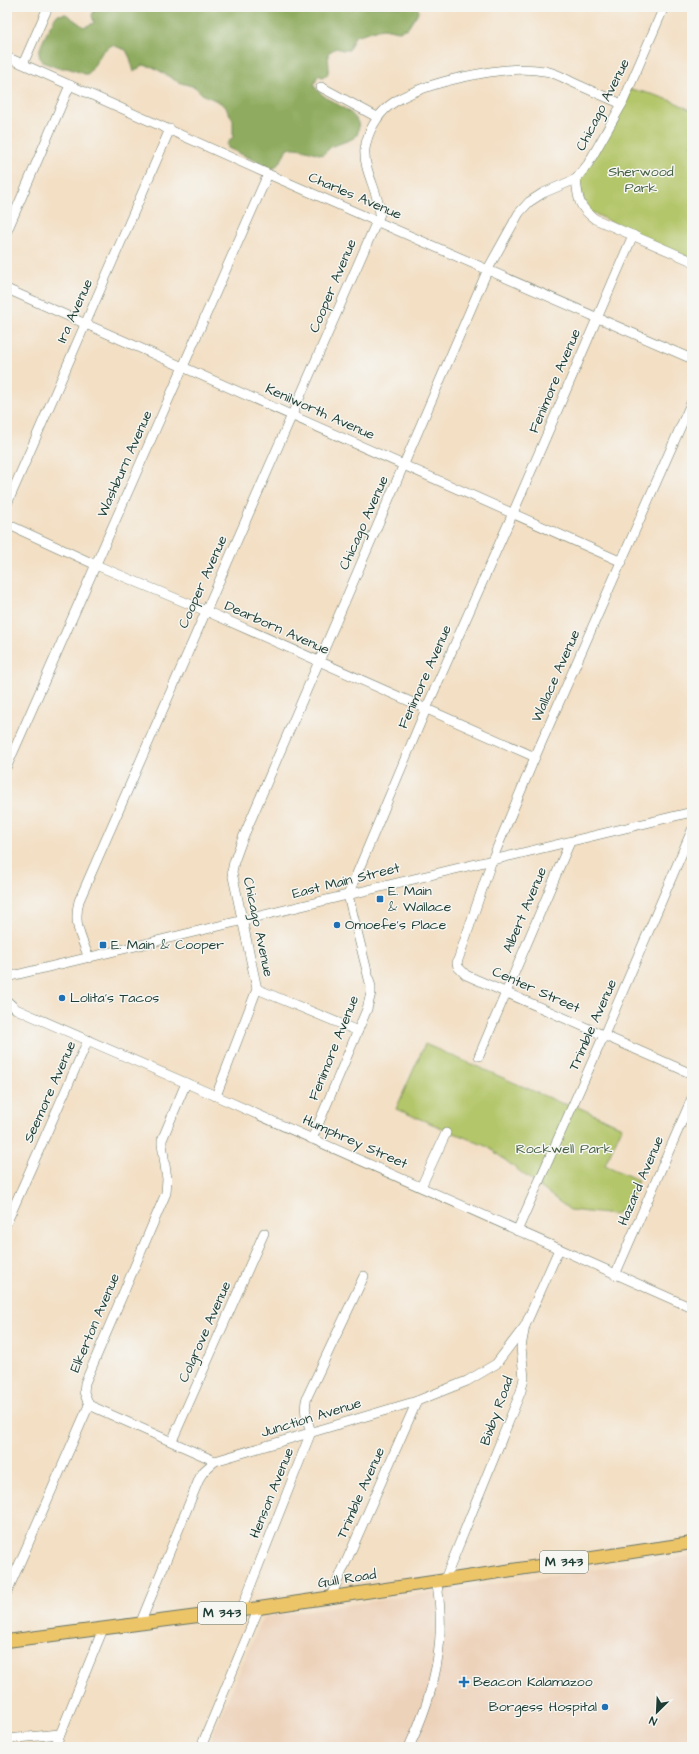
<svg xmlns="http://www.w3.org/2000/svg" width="699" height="1754" font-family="'Architects Daughter',sans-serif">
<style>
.built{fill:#edd2ba}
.green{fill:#b4c66a;stroke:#6a824f}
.forest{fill:#8fab5e;stroke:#577449}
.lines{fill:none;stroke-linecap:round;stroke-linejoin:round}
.minor-casing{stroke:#697666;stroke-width:10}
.major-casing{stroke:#697666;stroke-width:14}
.minor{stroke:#fff;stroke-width:9}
.major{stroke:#edc569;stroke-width:12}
.poi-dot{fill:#1f6fb2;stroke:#f6f6f2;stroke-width:1.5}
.labels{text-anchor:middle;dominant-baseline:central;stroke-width:3;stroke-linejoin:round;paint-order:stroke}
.shield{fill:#f6f6f2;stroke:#60746d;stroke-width:1}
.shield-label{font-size:13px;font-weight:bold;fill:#1f3d34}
.street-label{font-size:14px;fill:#1f3d34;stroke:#f6f6f2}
.park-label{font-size:14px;fill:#445f42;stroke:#f6f6f2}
.poi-label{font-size:14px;fill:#1f3d34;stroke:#f6f6f2;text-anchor:start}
</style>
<rect width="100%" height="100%" fill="#f6f6f2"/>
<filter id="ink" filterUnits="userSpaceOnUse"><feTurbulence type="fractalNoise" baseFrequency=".025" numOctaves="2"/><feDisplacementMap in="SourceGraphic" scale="8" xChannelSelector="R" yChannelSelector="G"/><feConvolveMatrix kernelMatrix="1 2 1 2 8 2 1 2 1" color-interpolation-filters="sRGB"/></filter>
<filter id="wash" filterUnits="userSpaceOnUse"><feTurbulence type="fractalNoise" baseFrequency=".012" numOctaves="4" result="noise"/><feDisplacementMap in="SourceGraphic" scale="16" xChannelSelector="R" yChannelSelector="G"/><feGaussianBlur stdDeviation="0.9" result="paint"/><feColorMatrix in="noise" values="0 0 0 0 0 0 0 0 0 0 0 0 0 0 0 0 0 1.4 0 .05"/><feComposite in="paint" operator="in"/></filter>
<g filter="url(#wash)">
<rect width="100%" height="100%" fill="#f3dfc4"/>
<!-- built -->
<polygon class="built" points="692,1556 692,1747 207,1747 263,1617"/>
<!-- green -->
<g class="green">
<path d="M630,89C653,94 672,99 692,111V259L634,234L586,209L577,178Z"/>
<polygon points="425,1044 561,1103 578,1107 622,1127 605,1165 638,1180 628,1205 615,1215 570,1210 488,1147 396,1109"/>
</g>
<!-- forest -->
<path class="forest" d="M96,7H417L419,11L408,28L399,31L383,28L355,36L349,50H343L336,48L328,53L329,69L327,75L322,77L318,75L314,85C322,104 368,109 357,135L352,139L331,147L322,155C310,151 299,147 287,148L282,159L275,168H271L228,148L227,144L233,137V120L225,106L219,102L202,94L195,87L178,82L153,67L142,65L134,72L130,58L126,50L112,45L103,51L88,75L67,68H58L42,62C41,60 39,56 39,53C39,47 53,20 57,15L66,14L84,27L94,23L92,15Z"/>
</g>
<g filter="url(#ink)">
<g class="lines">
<!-- minor casing -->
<g class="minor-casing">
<g id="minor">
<polyline points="7,57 268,174 692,359"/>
<polyline points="23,64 48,7"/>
<polyline points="321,87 377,117"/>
<path d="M576,179C578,198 578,207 595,219L692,261"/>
<polyline points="7,231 70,85"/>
<polyline points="7,289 622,562"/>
<polyline points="692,401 535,757 492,860 457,963 458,967 466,975 692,1074"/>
<polyline points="7,504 170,129"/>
<polyline points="7,524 96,565 206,611 535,757"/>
<polyline points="7,766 268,174"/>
<path d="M89,958C81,937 73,924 79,901L380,214C379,192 363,171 365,149C367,133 377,115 390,105C421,82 506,64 544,71C554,72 564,78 572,82C589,90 606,97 622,104"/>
<polyline points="7,977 692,812"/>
<polyline points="257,989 358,1031"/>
<polyline points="7,1001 16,1009 216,1096 692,1308"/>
<polyline points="479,1056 570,842"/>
<polyline points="216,1096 257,989 232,872 234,862 242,840 488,269 519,213 529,202 543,193 576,179 588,164 622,104 664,7"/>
<polyline points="312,1139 367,1009 371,993 371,987 348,895 426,709 513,513 633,235"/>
<polyline points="421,1187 446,1133"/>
<polyline points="7,1222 88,1040"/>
<polyline points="517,1231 604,1035 692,830"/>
<polyline points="615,1275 692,1098"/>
<polyline points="89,1405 215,1461 417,1401 467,1381 496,1364 525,1326"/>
<polyline points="172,1441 264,1233"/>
<polyline points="445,1579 521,1391 524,1378 521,1347 525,1326 559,1249"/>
<polyline points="7,1592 89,1405 84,1392 85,1383 166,1193 167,1179 162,1144 162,1140 186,1083"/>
<polyline points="331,1596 417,1401"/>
<path d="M241,1610L311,1432C307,1420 303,1410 307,1397L364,1276"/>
<polyline points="140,1624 200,1477 204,1471 215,1461"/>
<polyline points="7,1739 60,1734"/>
<polyline points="55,1747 103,1629"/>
<polyline points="201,1747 259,1608"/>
<path d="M409,1747C434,1694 448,1639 436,1580"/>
</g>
</g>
<!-- major casing -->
<g class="major-casing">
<polyline id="major" points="7,1641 259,1608 692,1543"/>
</g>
<!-- minor -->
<use href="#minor" class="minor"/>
<!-- major -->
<use href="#major" class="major"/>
</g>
</g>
<!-- markers -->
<g class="poi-dot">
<rect x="376" y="895" width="8" height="8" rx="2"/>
<circle cx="337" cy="925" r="4"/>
<rect x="99" y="941" width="8" height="8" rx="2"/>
<circle cx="62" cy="998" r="4"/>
<path d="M462 1676h4v4h4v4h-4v4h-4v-4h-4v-4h4z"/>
<circle cx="605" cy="1707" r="4"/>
</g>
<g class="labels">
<!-- shield labels -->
<g class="shield">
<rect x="540" y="1551" width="48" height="22" rx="3"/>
<rect x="198" y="1602" width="48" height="22" rx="3"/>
</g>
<g class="shield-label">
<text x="564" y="1562">M 343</text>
<text x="222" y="1613">M 343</text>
</g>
<!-- street labels -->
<g class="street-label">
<text transform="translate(603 105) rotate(-63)">Chicago Avenue</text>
<text transform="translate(355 196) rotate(23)">Charles Avenue</text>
<text transform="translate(333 286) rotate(-67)">Cooper Avenue</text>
<text transform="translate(75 311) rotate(-66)">Ira Avenue</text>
<text transform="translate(555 381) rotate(-67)">Fenimore Avenue</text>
<text transform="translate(320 412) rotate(24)">Kenilworth Avenue</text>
<text transform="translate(125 464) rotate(-66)">Washburn Avenue</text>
<text transform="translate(364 523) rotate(-66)">Chicago Avenue</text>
<text transform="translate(203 582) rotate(-66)">Cooper Avenue</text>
<text transform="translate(277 628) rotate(24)">Dearborn Avenue</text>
<text transform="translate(556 676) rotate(-66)">Wallace Avenue</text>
<text transform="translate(425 677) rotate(-66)">Fenimore Avenue</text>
<text transform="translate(346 881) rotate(-14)">East Main Street</text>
<text transform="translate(525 910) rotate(-67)">Albert Avenue</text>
<text transform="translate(258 927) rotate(78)">Chicago Avenue</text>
<text transform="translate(536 990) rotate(24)">Center Street</text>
<text transform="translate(593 1025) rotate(-66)">Trimble Avenue</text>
<text transform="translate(334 1048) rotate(-68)">Fenimore Avenue</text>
<text transform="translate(50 1092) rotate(-66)">Seemore Avenue</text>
<text transform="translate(355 1142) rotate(24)">Humphrey Street</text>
<text transform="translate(641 1181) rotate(-67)">Hazard Avenue</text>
<text transform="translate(95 1323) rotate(-67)">Elkerton Avenue</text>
<text transform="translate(205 1332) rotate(-66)">Colgrove Avenue</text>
<text transform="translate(497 1411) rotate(-70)">Bixby Road</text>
<text transform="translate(311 1418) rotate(-17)">Junction Avenue</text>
<text transform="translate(272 1493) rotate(-68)">Henson Avenue</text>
<text transform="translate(361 1493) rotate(-66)">Trimble Avenue</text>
<text transform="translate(347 1579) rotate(-9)">Gull Road</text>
</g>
<!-- park labels -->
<g class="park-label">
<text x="641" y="172">Sherwood<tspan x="641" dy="16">Park</tspan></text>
<text x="564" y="1149">Rockwell Park</text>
</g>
<!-- poi labels -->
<g class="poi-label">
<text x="388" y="891">E. Main<tspan x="388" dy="16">&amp; Wallace</tspan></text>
<text x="345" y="925">Omoefe's Place</text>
<text x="111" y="945">E. Main &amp; Cooper</text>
<text x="70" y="998">Lolita's Tacos</text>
<text x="473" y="1682">Beacon Kalamazoo</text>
<text x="597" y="1707" text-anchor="end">Borgess Hospital</text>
</g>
</g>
<!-- margin -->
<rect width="699" height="1754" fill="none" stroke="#f6f6f2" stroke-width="24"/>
<!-- north arrow -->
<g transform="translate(657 1712) rotate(204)" stroke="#f6f6f2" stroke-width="3" paint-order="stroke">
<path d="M0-3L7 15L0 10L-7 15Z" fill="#1f3d34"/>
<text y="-6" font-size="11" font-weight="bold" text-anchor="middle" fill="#1f3d34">N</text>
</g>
</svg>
